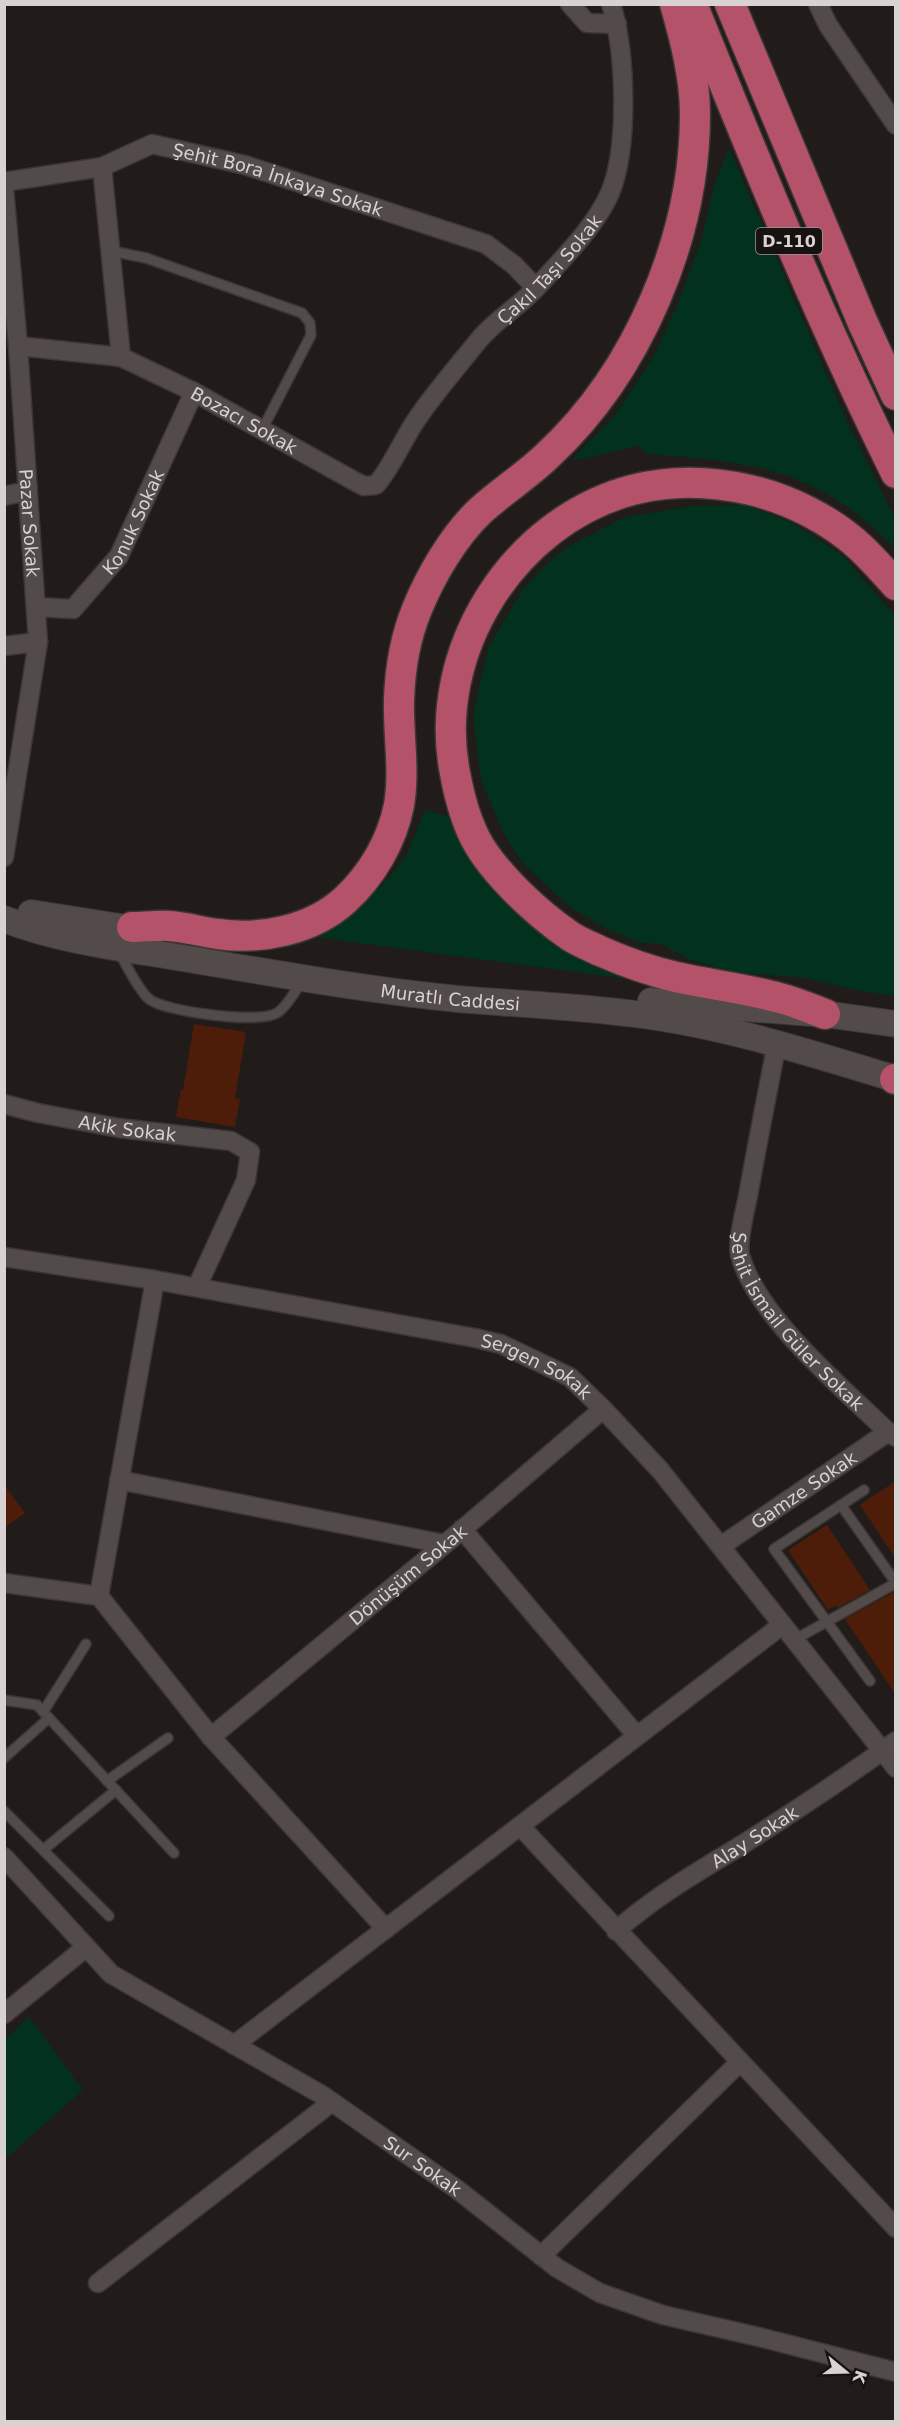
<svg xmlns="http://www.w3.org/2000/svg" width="900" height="2426" font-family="'DejaVu Sans',sans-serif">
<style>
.green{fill:#02311d}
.building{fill:#4e1d09}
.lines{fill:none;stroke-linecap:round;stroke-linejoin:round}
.service-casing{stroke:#3b3736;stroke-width:12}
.minor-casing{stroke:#3b3736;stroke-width:21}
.secondary-casing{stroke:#3b3736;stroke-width:28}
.trunk-casing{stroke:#3b3736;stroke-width:33}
.service{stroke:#524b49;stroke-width:9}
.minor{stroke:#524b49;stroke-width:18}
.secondary{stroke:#524b49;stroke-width:26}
.trunk{stroke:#b35268;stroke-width:30}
.labels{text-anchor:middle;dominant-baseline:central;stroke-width:4.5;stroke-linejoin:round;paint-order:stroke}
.shield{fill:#171210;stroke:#9e9998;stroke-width:1.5}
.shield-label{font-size:16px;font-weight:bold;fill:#d8d3d2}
.street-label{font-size:18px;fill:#d8d3d2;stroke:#171210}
</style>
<rect width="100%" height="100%" fill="#211b19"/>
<!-- green -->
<g class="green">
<path d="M729,148L847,422L895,518V549C818,468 752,462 646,454L639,446L571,461L615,415L653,357L678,303L701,241L714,186Z"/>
<polygon points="745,505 793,523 843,556 895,616 895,996 855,990 806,978 733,972 688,959 661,944 640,943 605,928 571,908 522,863 503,832 481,781 473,716 488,648 522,590 544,566 567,547 625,517 693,506"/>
<path d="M425,809L444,816L454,811L484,869L621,967V978L321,938L315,932C350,912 390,887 409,849C415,836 419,822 425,809Z"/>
<polygon points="29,2017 83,2090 5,2159 5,2039"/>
</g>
<!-- building -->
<g class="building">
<polygon points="194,1024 246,1032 235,1098 240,1099 235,1127 176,1117 181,1089 183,1090"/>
<polygon points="896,1481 896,1559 860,1505"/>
<polygon points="4,1485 25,1513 4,1528"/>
<polygon points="827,1525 870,1590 837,1608 836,1605 828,1610 788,1550"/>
<polygon points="896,1591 896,1695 845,1619"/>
</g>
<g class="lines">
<!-- service casing -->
<g class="service-casing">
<g id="service">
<polyline points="111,251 146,258 302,313 310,323 311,335 262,430"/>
<path d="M119,952C126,964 138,990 149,999C165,1012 259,1024 277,1013C285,1008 298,989 301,980"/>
<polyline points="864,1490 774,1549 870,1681"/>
<polyline points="841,1505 896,1583"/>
<polyline points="794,1640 896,1583"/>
<polyline points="4,1700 37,1705 174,1853"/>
<polyline points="43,1712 86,1644"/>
<polyline points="4,1758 49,1718"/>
<polyline points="107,1781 168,1738"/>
<polyline points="4,1811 109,1916"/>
<polyline points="43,1850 116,1790"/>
</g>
</g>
<!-- minor casing -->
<g class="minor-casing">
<g id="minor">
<polyline points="570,4 587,23 617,24"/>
<polyline points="818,4 828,25 896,125"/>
<polyline points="102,167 121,357"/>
<path id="s1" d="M4,182L102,167L152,144L245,165L486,244L514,265L536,288"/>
<path id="s2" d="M4,188L18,346L38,642L4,857"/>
<path id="s3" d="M18,346L121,357L194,392L356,482L364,486L376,485C394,464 403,438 419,416C437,390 458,366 478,341C495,320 520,306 538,286C563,258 595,227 610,193C629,147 626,52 611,4"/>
<polyline points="4,496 27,491"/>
<path id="s4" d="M36,607L73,609L119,556L194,392"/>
<polyline points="4,646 38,642"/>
<path id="s5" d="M777,1043C767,1094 757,1145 748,1196C745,1211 737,1241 740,1255C757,1317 842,1387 888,1432L896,1437"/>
<path id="s6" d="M4,1104L38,1113L119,1128L231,1141L250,1152L246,1180L197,1287"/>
<path id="s7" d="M4,1257L155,1280L475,1338L501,1344L570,1377L603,1409L660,1470L896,1768"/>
<polyline points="155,1280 99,1596 211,1737 386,1929"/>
<polyline points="119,1480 444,1544"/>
<polyline points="462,1529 637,1736"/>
<path id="s8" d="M721,1546L888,1432"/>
<polyline points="4,1583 99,1596"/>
<path id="s9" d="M211,1737L457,1534L603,1409"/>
<polyline points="520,1826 896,2228"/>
<path id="s10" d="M4,1857L111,1974L322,2095L458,2190L557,2268L600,2293L663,2315L759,2337L896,2372"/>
<path id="s11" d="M616,1931C654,1897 696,1873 740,1846C792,1813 845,1778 896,1741"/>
<polyline points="4,2014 85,1948"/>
<polyline points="234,2045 782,1625"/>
<polyline points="541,2256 739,2063"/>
<polyline points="98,2283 332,2102"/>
</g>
</g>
<!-- secondary casing -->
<g class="secondary-casing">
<g id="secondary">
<polyline points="31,913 152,932"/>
<path id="s12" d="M4,919C61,941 123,948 182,958C274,973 365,990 458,999C516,1004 576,1006 635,1014C724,1025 810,1053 896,1079"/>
<polyline points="651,1001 825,1014 896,1024"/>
</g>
</g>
<!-- trunk casing -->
<g class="trunk-casing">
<g id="trunk">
<path d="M692,4C756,163 820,320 896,473"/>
<polyline points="730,4 862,321 896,395"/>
<path d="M132,927C144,927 157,925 169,926C185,927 202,932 218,934C262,940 312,930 345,900C372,875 392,841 399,805C405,770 398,735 399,700C400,670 405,638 417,609C431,575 453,537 480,511C501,492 526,476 547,456C638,372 695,237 695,114C695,77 685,39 675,4"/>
<path d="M825,1014C812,1009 800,1004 787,1000C751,989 712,985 676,977C650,971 625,962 600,951C590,946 579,942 570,936C538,914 493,873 475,838C465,818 459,795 455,773C431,653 512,522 632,490C671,480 711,481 750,490C789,499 831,520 860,547C873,559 884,572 896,585"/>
<polyline points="895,1079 896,1079"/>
</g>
</g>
<!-- service -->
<use href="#service" class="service"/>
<!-- minor -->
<use href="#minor" class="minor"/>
<!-- secondary -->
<use href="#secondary" class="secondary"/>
<!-- trunk -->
<use href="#trunk" class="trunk"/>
</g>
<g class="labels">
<!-- shield labels -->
<rect class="shield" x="756" y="228" width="66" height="26" rx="4.5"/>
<g class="shield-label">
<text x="789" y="241">D-110</text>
</g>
<!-- street labels -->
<g class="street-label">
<text stroke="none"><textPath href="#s1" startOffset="285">Şehit Bora İnkaya Sokak</textPath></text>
<text stroke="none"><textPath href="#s3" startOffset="669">Çakıl Taşı Sokak</textPath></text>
<text stroke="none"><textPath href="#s3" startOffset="242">Bozacı Sokak</textPath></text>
<text stroke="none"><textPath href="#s4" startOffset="144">Konuk Sokak</textPath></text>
<text stroke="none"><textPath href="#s2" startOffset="336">Pazar Sokak</textPath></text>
<text stroke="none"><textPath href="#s12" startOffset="454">Muratlı Caddesi</textPath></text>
<text stroke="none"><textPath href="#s6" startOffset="126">Akik Sokak</textPath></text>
<text stroke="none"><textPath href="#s5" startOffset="302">Şehit İsmail Güler Sokak</textPath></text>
<text stroke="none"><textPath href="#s7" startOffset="546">Sergen Sokak</textPath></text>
<text stroke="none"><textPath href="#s8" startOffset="100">Gamze Sokak</textPath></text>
<text stroke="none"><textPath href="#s9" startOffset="255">Dönüşüm Sokak</textPath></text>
<text stroke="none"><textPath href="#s11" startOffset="168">Alay Sokak</textPath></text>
<text stroke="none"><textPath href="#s10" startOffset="525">Sur Sokak</textPath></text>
</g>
</g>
<!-- border -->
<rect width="900" height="2426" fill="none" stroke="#d8d3d2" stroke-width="12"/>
<!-- north arrow -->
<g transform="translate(846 2372) rotate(109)" stroke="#171210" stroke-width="4.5" paint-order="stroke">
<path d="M0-4.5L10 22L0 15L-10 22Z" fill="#d8d3d2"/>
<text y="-9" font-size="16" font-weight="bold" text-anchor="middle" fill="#d8d3d2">K</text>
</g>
</svg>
